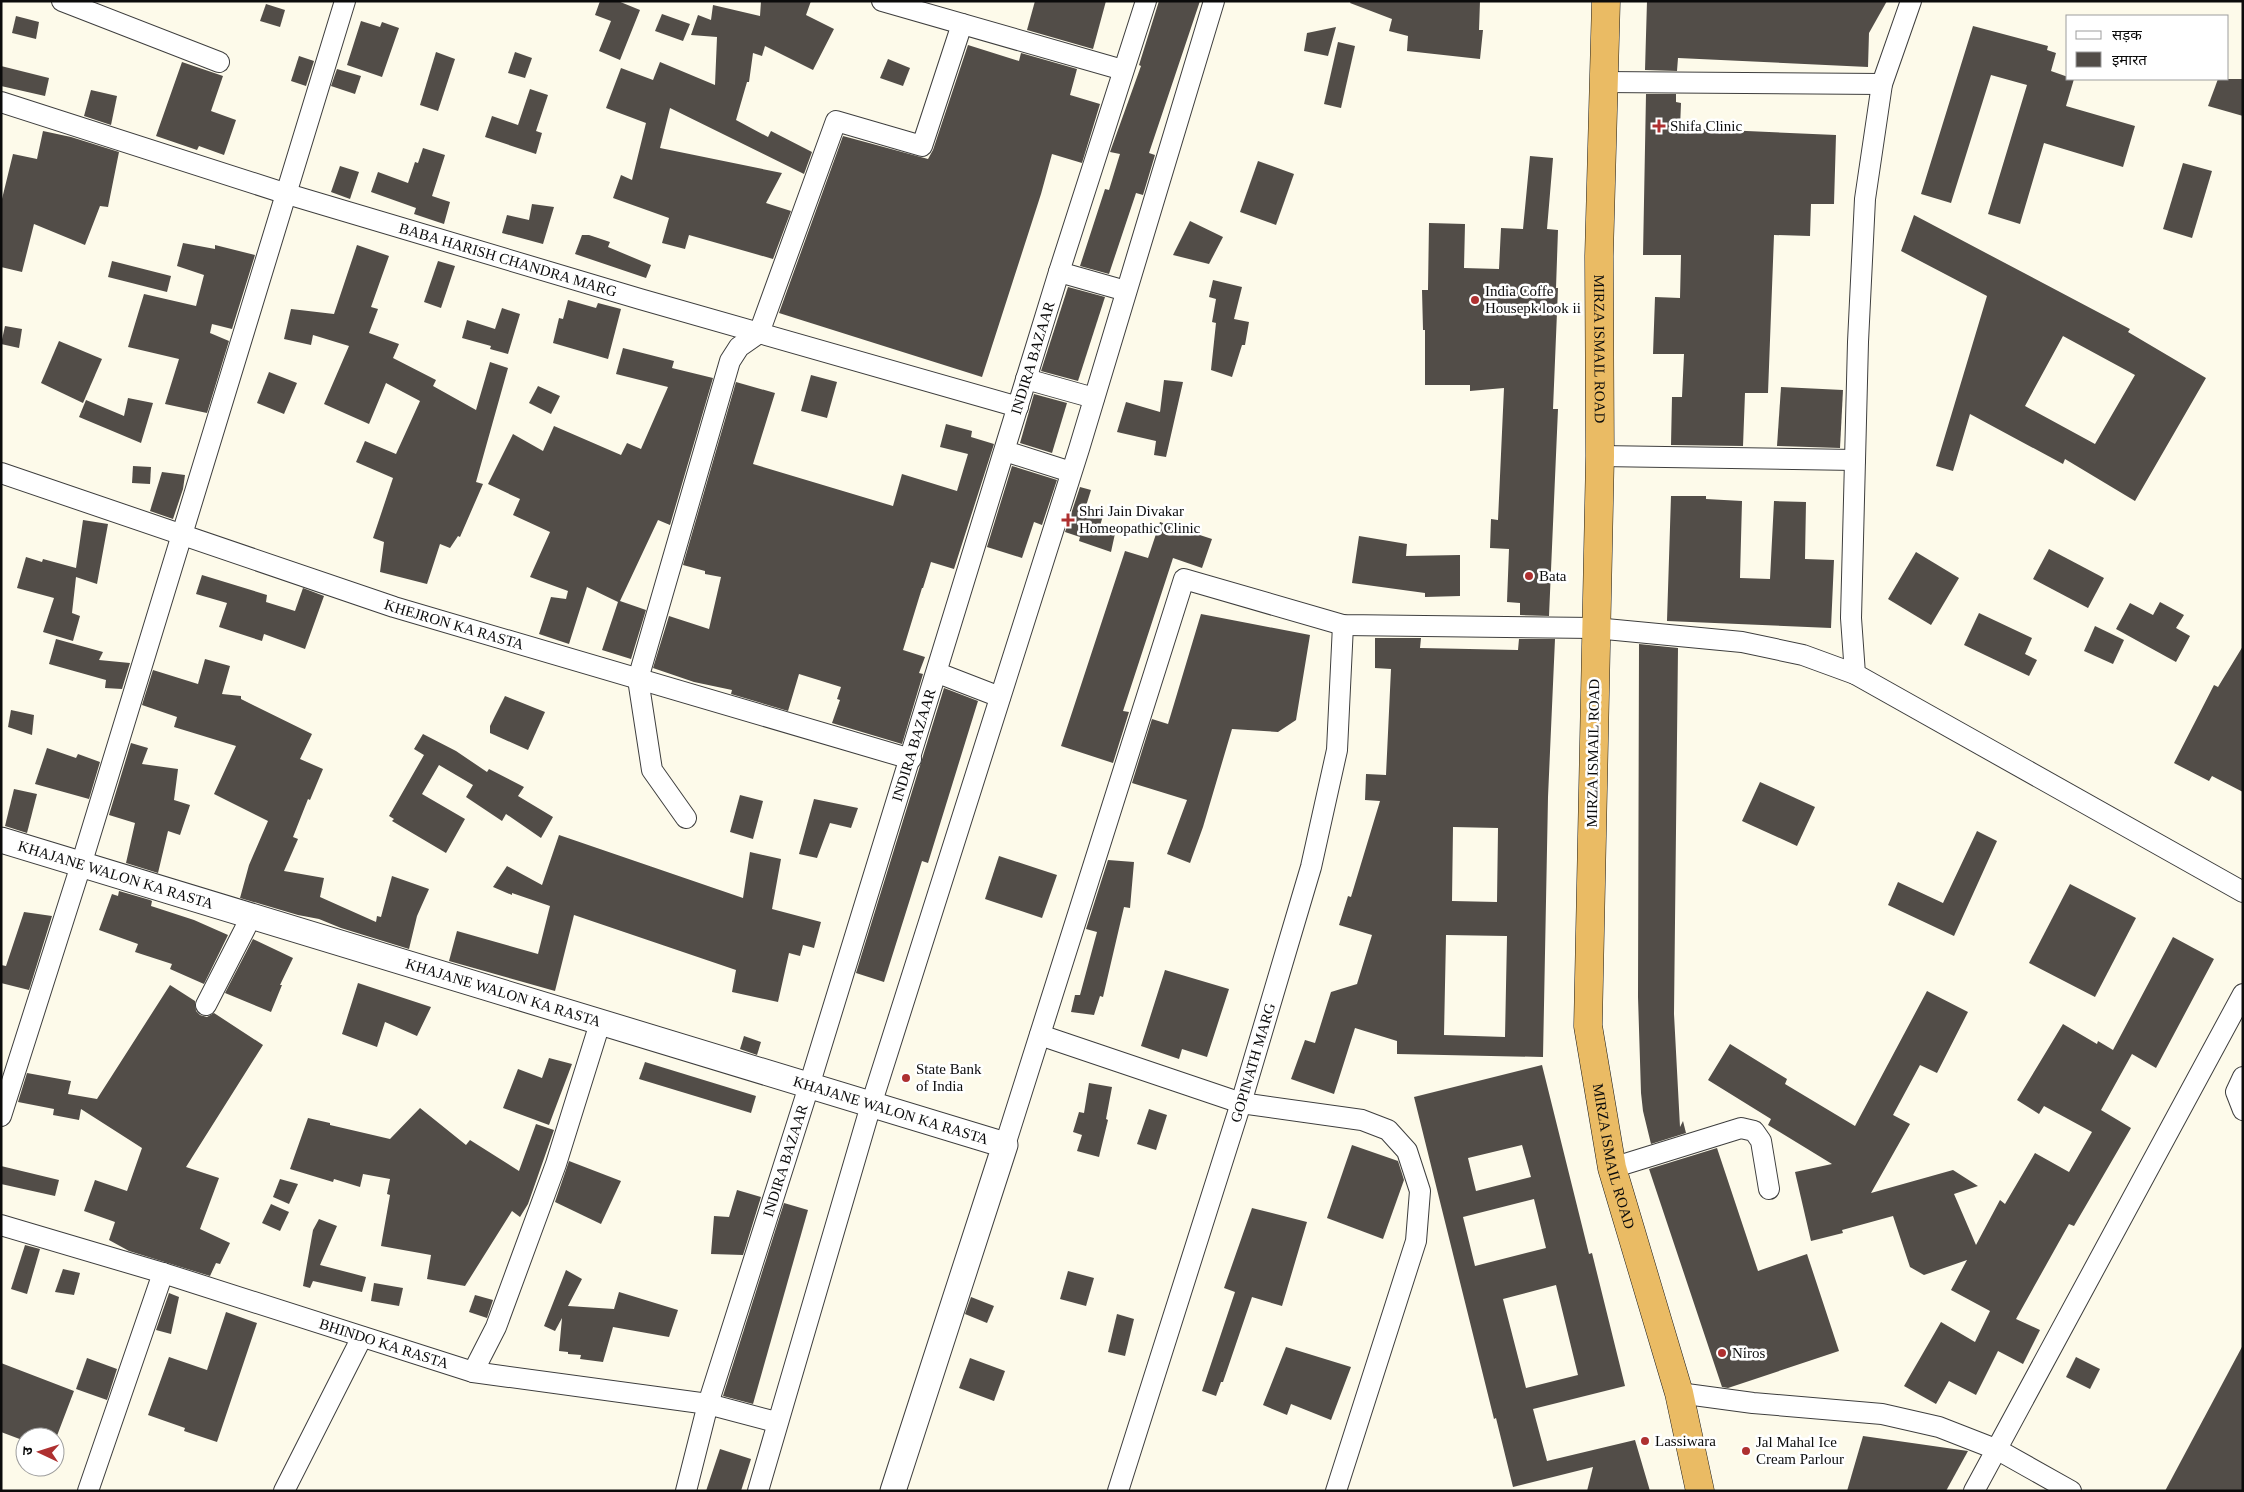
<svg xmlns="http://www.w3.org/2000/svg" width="2244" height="1492" font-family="'Times New Roman','Noto Sans Devanagari',serif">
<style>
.building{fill:#524d48;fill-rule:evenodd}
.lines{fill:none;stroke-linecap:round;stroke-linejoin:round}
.minor-casing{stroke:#3e3e3e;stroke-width:22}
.tertiary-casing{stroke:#3e3e3e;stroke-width:27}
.trunk-casing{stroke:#1c1c1c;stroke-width:29}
.minor{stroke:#fff;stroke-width:20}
.tertiary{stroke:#fff;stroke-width:25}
.trunk{stroke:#eabb64;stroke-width:28}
.poi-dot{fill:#ae3030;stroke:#fff;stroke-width:2}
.labels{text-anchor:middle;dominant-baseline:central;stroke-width:5;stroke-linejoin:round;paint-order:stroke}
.poi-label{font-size:15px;fill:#0b0b0b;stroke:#fff;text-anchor:start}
.street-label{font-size:15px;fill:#0b0b0b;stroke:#fff}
</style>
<rect width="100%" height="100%" fill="#fdfaea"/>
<!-- building -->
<g class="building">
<polygon points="600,1 618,1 640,10 620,60 599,51 611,21 595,15"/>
<polygon points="761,1 811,1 806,15 834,29 813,70 765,46 762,56 753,53 749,82 747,82 736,120 768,137 771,131 812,152 804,174 670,108 660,148 782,173 766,203 791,211 773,259 689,235 685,249 662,243 669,218 613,198 621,175 632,180 646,123 606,108 621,68 653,80 660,62 715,85 717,37 691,35 698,15 711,20 713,5 760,16"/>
<polygon points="1035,1 1106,1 1093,49 1027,30"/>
<polygon points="1159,1 1200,1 1149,153 1155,155 1143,195 1136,193 1109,274 1080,266 1105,189 1109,190 1120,154 1110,152 1141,66 1139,65"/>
<polygon points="1351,1 1480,1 1479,30 1483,30 1480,59 1407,51 1408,36 1389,31 1392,19 1350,3"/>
<polygon points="1647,1 1887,1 1869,33 1868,67 1678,58 1677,71 1645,70"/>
<polygon points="266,4 285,10 280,27 260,21"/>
<polygon points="662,14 690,24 683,41 655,31"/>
<polygon points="16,16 39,22 36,39 12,33"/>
<polygon points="361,21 380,27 382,22 399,28 382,77 347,65"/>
<polygon points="1973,26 2048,46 2047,50 2056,53 2051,71 2068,77 2068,79 2074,79 2066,106 2135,126 2123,167 2044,143 2020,224 1988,214 2027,85 1991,75 1951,203 1921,194"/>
<polygon points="1336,27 1328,56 1304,51 1307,33"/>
<polygon points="1338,42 1355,46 1341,108 1324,104"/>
<polygon points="968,45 1019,61 1021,53 1077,69 1070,95 1100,104 1082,163 1052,154 1041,194 982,377 779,313 843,136 928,159 933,150"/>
<polygon points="436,52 455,59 438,111 420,105"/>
<polygon points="515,52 532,58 525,78 508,73"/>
<polygon points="299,56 314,61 306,86 291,81"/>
<polygon points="888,59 910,68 903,86 880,78"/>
<polygon points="182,62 223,76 211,111 236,120 224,155 199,146 197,150 156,136"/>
<polygon points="1,66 49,78 45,96 1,86"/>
<polygon points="337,69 361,76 355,94 331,86"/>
<polygon points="2218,79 2243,79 2243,116 2208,106"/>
<polygon points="530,89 548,95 536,131 542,133 536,154 485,137 492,116 518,125"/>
<polygon points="91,90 117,96 111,125 84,116"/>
<polygon points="1646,94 1676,94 1676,102 1681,103 1680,128 1836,135 1834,204 1811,204 1810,236 1774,235 1768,393 1745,393 1743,446 1671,445 1672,397 1682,397 1684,354 1653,354 1655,297 1680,298 1681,255 1643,255"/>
<polygon points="43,131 71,137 119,152 108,207 100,206 85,245 34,224 22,272 1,267 1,203 13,154 37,159"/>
<polygon points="423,148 445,155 432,196 450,202 444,224 414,214 416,208 371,192 378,172 408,183 415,162 418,163"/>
<polygon points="1530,156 1553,158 1547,229 1558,230 1556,288 1558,288 1553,409 1558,409 1549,616 1520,615 1520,603 1507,602 1509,549 1490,548 1491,519 1498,520 1504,388 1470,391 1470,385 1425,385 1425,330 1423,330 1422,290 1428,290 1429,223 1465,224 1464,268 1499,269 1501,228 1523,229"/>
<polygon points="1258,161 1294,174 1276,225 1240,212"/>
<polygon points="2183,163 2212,171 2192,238 2163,229"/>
<polygon points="340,166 359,172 350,199 331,192"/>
<polygon points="532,204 554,207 543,244 502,233 507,215 529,220"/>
<path d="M1914,215L2130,329L2128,332L2206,378L2135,501L2065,459L2063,464L1970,414L1953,471L1936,466L1987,296L1901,251ZM2063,336L2135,375L2095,444L2025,406Z"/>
<polygon points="1190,221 1223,237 1209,264 1173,255"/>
<polygon points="582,235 589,235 610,242 608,247 651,265 646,278 575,254"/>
<polygon points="183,243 215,249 215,245 255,255 232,329 212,324 210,333 229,341 207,413 165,404 179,359 128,347 144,294 196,306 204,275 177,266"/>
<polygon points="357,245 389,256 371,307 378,309 369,333 399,344 393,358 436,380 433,386 476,410 490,362 508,368 476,482 483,484 460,537 458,536 450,548 440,544 427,584 380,572 384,542 373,538 393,478 356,462 365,441 396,454 420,401 386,383 369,424 324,404 349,346 313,335 311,345 284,339 291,309 334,314"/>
<polygon points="112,261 171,276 167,292 108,277"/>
<polygon points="438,261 455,266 441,308 424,302"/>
<polygon points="1213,280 1242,287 1234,319 1249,322 1245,345 1242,345 1232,377 1211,370 1216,323 1212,322 1216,299 1209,297"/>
<polygon points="1068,287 1105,297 1078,381 1041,371"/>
<polygon points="568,300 596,308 598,303 621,309 608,359 553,343 559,318 563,319"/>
<polygon points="502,308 520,314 508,354 490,349 491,346 462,338 467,320 495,329"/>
<polygon points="5,326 22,329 19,348 1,344"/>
<polygon points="59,341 102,359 83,403 41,383"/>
<polygon points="623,348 674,361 672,368 713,378 670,525 658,520 620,601 646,610 631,659 602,650 618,602 587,587 569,644 539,634 551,597 566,599 568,591 530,577 550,532 513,515 520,499 488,484 513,434 543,451 554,426 621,455 627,443 641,449 668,387 616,374"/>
<polygon points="269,372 297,383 284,414 257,403"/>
<polygon points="811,375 837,382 827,418 801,411"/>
<polygon points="1164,380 1183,382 1166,457 1154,455 1156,441 1117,432 1126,402 1160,412"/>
<polygon points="736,382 775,393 753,464 893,506 902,474 957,491 968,454 940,447 946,424 972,431 971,437 994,444 954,569 931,562 923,588 922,588 903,650 925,657 919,673 923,674 902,744 832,723 840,700 837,699 841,687 799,674 788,711 731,694 732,690 694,682 653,668 669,616 709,629 721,577 705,574 705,571 683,565"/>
<polygon points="538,386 560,396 551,414 529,403"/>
<polygon points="1781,387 1843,390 1840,448 1777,446"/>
<polygon points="1034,394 1067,403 1052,453 1020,443"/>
<polygon points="128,398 153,403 141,443 79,417 86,400 124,416"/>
<polygon points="133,466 151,467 150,484 132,483"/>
<polygon points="1012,466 1057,480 1042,525 1034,522 1022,558 987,547"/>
<polygon points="162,472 185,475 183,489 173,519 150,511"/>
<polygon points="1080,487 1091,490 1086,506 1104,512 1100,526 1116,529 1111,552 1079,541 1080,537 1065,532"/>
<polygon points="1671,496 1706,496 1706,499 1742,501 1740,578 1770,579 1774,501 1806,502 1805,559 1834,560 1831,628 1667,621"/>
<polygon points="83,520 108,524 97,584 76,577 72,613 80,616 73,641 43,632 54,598 17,588 26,557 42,562 43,559 76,568"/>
<polygon points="1160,522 1212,539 1202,568 1173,558 1123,711 1129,712 1113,763 1061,746 1125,551 1148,558"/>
<polygon points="1359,536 1407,544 1406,556 1460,555 1460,596 1425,597 1425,593 1352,583"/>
<polygon points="2049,549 2104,578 2088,608 2033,579"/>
<polygon points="1916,552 1959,578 1931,625 1888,599"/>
<polygon points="202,575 267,595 266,602 295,611 303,588 324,596 305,649 264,634 262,641 219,627 227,603 196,594"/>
<polygon points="2160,602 2184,615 2176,628 2190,636 2176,662 2116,629 2130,603 2153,615"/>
<polygon points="1979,613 2032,638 2025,654 2037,660 2029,676 1964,645"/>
<polygon points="1201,614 1310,635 1296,720 1278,732 1232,729 1203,827 1190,863 1167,854 1187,800 1132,783 1152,719 1168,724"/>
<polygon points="2095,626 2124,640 2113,664 2084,651"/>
<path d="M1375,638H1421L1420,648L1518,650L1519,639H1555L1548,797L1543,1057L1397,1054V1041L1355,1028L1334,1094L1291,1079L1305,1040L1315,1043L1331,992L1357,984L1372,935L1339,925L1348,896L1351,897L1380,801L1365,800L1366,774L1386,775L1391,669L1375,668ZM1453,827L1498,828L1497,902L1452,901ZM1446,935L1507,936L1505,1037L1444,1035Z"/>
<polygon points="56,639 103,652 99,660 130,663 122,689 105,688 106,680 49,664"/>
<polygon points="1639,644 1678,648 1674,1014 1680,1127 1683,1121 1686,1133 1651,1144 1643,1111 1641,1093 1638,997"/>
<polygon points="2243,646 2243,792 2212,776 2209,781 2174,763 2214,685 2218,687"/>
<polygon points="205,659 230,666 222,694 241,696 241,699 312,734 300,759 323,769 310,800 308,799 293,837 298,839 284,871 324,878 320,897 376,922 377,916 381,917 392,876 429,889 417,916 409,949 341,928 319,919 298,915 240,898 249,865 268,821 214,794 236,746 174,727 177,717 142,705 153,670 198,684"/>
<polygon points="944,688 978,701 928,863 922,861 884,982 856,973"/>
<polygon points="505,696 545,712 528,750 490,733 490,726"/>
<polygon points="11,710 34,715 32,735 8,727"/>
<polygon points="423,734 456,751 487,772 489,769 524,787 518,796 553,817 541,838 506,814 502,821 466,797 473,785 439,765 422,794 465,819 446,853 392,821 394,819 389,816 424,755 414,749"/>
<polygon points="131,743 148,748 142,764 178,769 174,800 190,805 180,835 168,831 158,873 126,863 135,823 109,815"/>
<polygon points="47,748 76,758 78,754 100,762 89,799 35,784"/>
<polygon points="1760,782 1815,807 1797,846 1742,821"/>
<polygon points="14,789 37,794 27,833 5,826"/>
<polygon points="740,795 763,801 753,839 730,832"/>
<polygon points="814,799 858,808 851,828 830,823 817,858 799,854"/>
<polygon points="1977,831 1997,841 1954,936 1888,905 1898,882 1943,903"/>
<polygon points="559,835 743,898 750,852 781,859 772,909 821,922 814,948 803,945 800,956 789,953 778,1002 732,992 736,970 574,915 555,991 449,961 457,931 538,954 550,906 512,893 512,895 493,887 507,866 542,885"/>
<polygon points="999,856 1057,875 1042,918 985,899"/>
<polygon points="1108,860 1134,862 1130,908 1124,907 1103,997 1100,996 1094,1015 1071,1012 1075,995 1080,995 1097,932 1086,929"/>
<polygon points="2070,884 2136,918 2095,997 2029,963"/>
<polygon points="119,891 150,900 152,901 151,906 194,920 228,935 204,984 170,969 172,964 135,952 138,944 99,930 112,894 118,896"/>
<polygon points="24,912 52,916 29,990 1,983 1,965 6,966"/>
<polygon points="2173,937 2214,959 2156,1068 2132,1054 2101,1110 2131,1128 2074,1226 2069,1224 2016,1319 2040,1330 2023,1364 1998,1351 1976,1395 1949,1381 1936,1404 1904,1386 1941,1322 1975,1342 1990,1311 1951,1290 1967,1260 1924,1275 1910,1267 1893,1216 1842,1230 1843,1233 1811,1241 1795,1172 1832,1164 1768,1125 1771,1119 1708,1080 1730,1044 1787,1079 1785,1084 1855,1126 1927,991 1968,1012 1937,1073 1920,1065 1893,1115 1910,1124 1871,1193 1953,1170 1978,1186 1954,1194 1976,1245 2000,1200 2005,1204 2035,1153 2069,1172 2092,1132 2044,1106 2039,1114 2017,1100 2063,1024 2097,1044 2098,1041 2113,1050"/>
<polygon points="253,939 293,958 280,985 282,985 271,1012 225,993"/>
<polygon points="1165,970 1229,989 1207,1057 1182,1049 1179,1059 1141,1046"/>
<polygon points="358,983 431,1007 417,1036 385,1022 377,1047 342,1034"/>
<polygon points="170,985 195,1001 196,1011 200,1015 207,1017 214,1013 263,1045 186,1167 219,1178 200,1229 230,1243 220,1264 216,1263 210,1276 129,1251 109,1240 115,1222 84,1211 95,1180 127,1191 142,1148 81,1109 79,1120 53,1115 54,1109 18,1102 27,1073 71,1081 68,1094 97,1099"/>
<polygon points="744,1036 761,1042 757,1055 740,1049"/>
<polygon points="549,1058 572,1064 549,1125 503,1108 518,1069 542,1078"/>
<polygon points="645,1062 756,1096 751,1113 639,1079"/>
<path d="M1542,1065L1589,1254L1592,1253L1625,1386L1533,1409L1547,1461L1635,1440L1650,1491H1587L1593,1467L1513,1487L1496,1418L1494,1419L1414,1097ZM1522,1145L1531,1177L1476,1191L1468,1158ZM1534,1199L1546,1248L1475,1266L1463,1217ZM1556,1285L1578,1375L1526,1388L1503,1299Z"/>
<polygon points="1089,1083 1112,1087 1106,1119 1108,1120 1099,1157 1077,1151 1082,1135 1073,1132 1079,1112 1084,1113"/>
<polygon points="420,1108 466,1145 470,1140 519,1171 536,1124 554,1130 528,1204 520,1217 512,1211 465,1286 427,1279 431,1255 381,1246 390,1195 387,1194 390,1179 363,1174 360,1187 334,1179 333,1182 290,1169 308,1118 330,1123 330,1125 390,1139"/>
<polygon points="1149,1109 1167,1115 1156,1150 1137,1144"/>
<polygon points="1352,1145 1398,1161 1404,1180 1383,1239 1327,1218"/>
<polygon points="1717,1148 1758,1271 1807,1254 1839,1351 1728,1388 1722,1387 1649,1169"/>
<polygon points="569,1161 621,1181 601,1224 555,1202"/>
<polygon points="1,1166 59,1180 55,1196 1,1184"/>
<polygon points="280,1179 298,1184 289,1204 273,1197"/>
<polygon points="737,1190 761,1197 743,1255 711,1254 714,1216 729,1217"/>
<polygon points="784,1203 808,1210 753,1404 723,1396"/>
<polygon points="271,1204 289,1212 280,1231 262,1223"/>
<polygon points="1252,1208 1307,1222 1282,1306 1252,1297 1223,1382 1221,1382 1216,1396 1202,1391 1235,1292 1224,1288"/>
<polygon points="319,1219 337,1226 320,1265 366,1277 362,1292 313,1281 310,1288 303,1286 313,1230"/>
<polygon points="25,1245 40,1249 27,1294 11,1289"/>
<polygon points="63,1269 80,1273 74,1295 55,1292"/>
<polygon points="566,1270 582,1279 568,1306 614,1309 619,1292 678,1310 669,1337 613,1327 603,1362 580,1359 581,1355 568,1354 568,1352 559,1351 562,1318 555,1331 544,1326"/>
<polygon points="1068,1271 1094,1278 1086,1306 1060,1299"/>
<polygon points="374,1283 403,1288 399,1306 371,1301"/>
<polygon points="169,1293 179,1297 171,1334 156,1330"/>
<polygon points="475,1295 493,1300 487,1318 469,1312"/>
<polygon points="971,1297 994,1306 987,1323 965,1314"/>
<polygon points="226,1312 257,1323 217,1442 184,1431 185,1428 148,1415 169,1357 207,1370"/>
<polygon points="1117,1314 1134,1319 1125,1356 1108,1352"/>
<polygon points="2243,1345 2243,1491 2165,1491"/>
<polygon points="1286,1347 1351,1367 1331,1420 1291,1404 1287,1415 1263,1405"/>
<polygon points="2076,1357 2100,1369 2090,1389 2066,1377"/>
<polygon points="87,1358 117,1369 107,1400 76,1389"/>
<polygon points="970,1358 1005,1371 994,1401 959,1388"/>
<polygon points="1,1363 74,1391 55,1441 55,1437 25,1437 25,1441 1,1432"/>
<polygon points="1863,1436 1968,1451 1946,1491 1847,1491"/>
<polygon points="720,1449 751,1459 741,1491 706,1491"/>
</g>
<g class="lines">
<!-- minor casing -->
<g class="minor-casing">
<g id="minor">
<polyline points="62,1 219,62"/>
<polyline points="882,1 1123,70"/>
<polyline points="1911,1 1882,84 1865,199 1858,342 1851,618 1855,674 2243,892"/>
<polyline points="1602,82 1882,84"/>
<path id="s1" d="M1,102L284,193L640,299L1018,407"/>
<polyline points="1059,272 1126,291"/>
<polyline points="1026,379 1094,398"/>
<polyline points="1005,451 1071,472"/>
<polyline points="1600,456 1855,460"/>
<path id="s2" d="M1,473L394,607L911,759"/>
<polyline points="938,673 1000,697"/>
<polyline points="686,818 652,770 638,679 730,361 739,347 759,333 836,121 922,146 962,24"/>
<polyline points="206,1005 251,917"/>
<polyline points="1040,1035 1241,1103 1362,1120 1388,1130 1407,1151 1420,1191 1416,1241 1336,1491"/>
<polyline points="2243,1077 2236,1092 2243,1110"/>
<polyline points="1,1116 81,865 345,1"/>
<polyline points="1005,1145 1184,579 1343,625 1595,628 1742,642 1803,655 1855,674"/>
<polyline points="1612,1168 1741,1128 1754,1131 1761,1141 1769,1189"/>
<path id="s3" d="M1,1225L163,1273L473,1372L708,1404L776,1422"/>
<polyline points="473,1372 496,1327 556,1164 600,1023"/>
<polyline points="1679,1393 1753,1403 1882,1414 1939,1427 1998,1450 2071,1491"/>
<polyline points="88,1491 163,1273"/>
<polyline points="284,1491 362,1337"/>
<path id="s4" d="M686,1491L708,1404L809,1086L1059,272L1146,1"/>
<polyline points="758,1491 871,1105 1079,449 1214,1"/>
<path id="s5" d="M1118,1491L1241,1103L1311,867L1337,750L1343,625"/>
<polyline points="1974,1491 2243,994"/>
</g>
</g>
<!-- tertiary casing -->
<g class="tertiary-casing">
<g id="tertiary">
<path id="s6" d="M1,840L1005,1145L893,1491"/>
</g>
</g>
<!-- trunk casing -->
<g class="trunk-casing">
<g id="trunk">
<path id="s7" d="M1606,1L1599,256L1600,456L1588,1026L1612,1168L1679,1393L1700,1491"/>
</g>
</g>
<!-- minor -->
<use href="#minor" class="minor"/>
<!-- tertiary -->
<use href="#tertiary" class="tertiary"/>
<!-- trunk -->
<use href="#trunk" class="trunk"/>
</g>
<!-- markers -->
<g class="poi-dot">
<path d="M1656.5 118.5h5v5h5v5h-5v5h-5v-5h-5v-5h5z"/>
<circle cx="1475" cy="300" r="5"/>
<path d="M1065.5 512.5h5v5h5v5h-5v5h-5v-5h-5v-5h5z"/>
<circle cx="1529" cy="576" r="5"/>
<circle cx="906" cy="1078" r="5"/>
<circle cx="1722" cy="1353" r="5"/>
<circle cx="1645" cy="1441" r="5"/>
<circle cx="1746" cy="1451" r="5"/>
</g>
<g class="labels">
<!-- poi labels -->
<g class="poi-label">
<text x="1670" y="126">Shifa Clinic</text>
<text x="1485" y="291">India Coffe<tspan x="1485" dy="17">Housepk look ii</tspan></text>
<text x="1079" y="511">Shri Jain Divakar<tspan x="1079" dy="17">Homeopathic Clinic</tspan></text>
<text x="1539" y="576">Bata</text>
<text x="916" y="1069">State Bank<tspan x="916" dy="17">of India</tspan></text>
<text x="1732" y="1353">Niros</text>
<text x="1655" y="1441">Lassiwara</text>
<text x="1756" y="1442">Jal Mahal Ice<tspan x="1756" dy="17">Cream Parlour</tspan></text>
</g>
<!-- street labels -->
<g class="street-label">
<text stroke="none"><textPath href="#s1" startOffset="531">BABA HARISH CHANDRA MARG</textPath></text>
<text stroke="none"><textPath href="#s7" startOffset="348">MIRZA ISMAIL ROAD</textPath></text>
<text stroke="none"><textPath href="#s4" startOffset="1185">INDIRA BAZAAR</textPath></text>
<text stroke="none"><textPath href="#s2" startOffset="478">KHEJRON KA RASTA</textPath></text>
<text stroke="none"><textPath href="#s4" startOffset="780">INDIRA BAZAAR</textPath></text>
<text transform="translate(1593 753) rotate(-89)">MIRZA ISMAIL ROAD</text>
<text stroke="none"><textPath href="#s6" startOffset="120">KHAJANE WALON KA RASTA</textPath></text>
<text stroke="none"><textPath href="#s6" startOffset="525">KHAJANE WALON KA RASTA</textPath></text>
<text stroke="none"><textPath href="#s5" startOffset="449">GOPINATH MARG</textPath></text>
<text stroke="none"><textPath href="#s6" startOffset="930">KHAJANE WALON KA RASTA</textPath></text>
<text stroke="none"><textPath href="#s7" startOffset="1158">MIRZA ISMAIL ROAD</textPath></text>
<text stroke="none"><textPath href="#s4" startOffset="345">INDIRA BAZAAR</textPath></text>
<text stroke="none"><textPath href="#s3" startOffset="401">BHINDO KA RASTA</textPath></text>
</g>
</g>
<!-- border -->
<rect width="2244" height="1492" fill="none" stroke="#0b0b0b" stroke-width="5"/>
<!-- legend -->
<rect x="2066" y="15" width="162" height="65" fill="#ffffff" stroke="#9d9d9d"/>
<rect x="2076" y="31" width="25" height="8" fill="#ffffff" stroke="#9d9d9d"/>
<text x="2112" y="40" font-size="15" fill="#0b0b0b">सड़क</text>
<rect x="2076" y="52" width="25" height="15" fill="#524d48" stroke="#9d9d9d"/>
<text x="2112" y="65" font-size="15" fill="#0b0b0b">इमारत</text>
<!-- north arrow -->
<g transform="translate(40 1452) rotate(274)"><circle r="24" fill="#ffffff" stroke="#9d9d9d"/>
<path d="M0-4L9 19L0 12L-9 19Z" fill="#ae3030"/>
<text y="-8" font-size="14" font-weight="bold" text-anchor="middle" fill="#0b0b0b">उ</text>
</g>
</svg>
